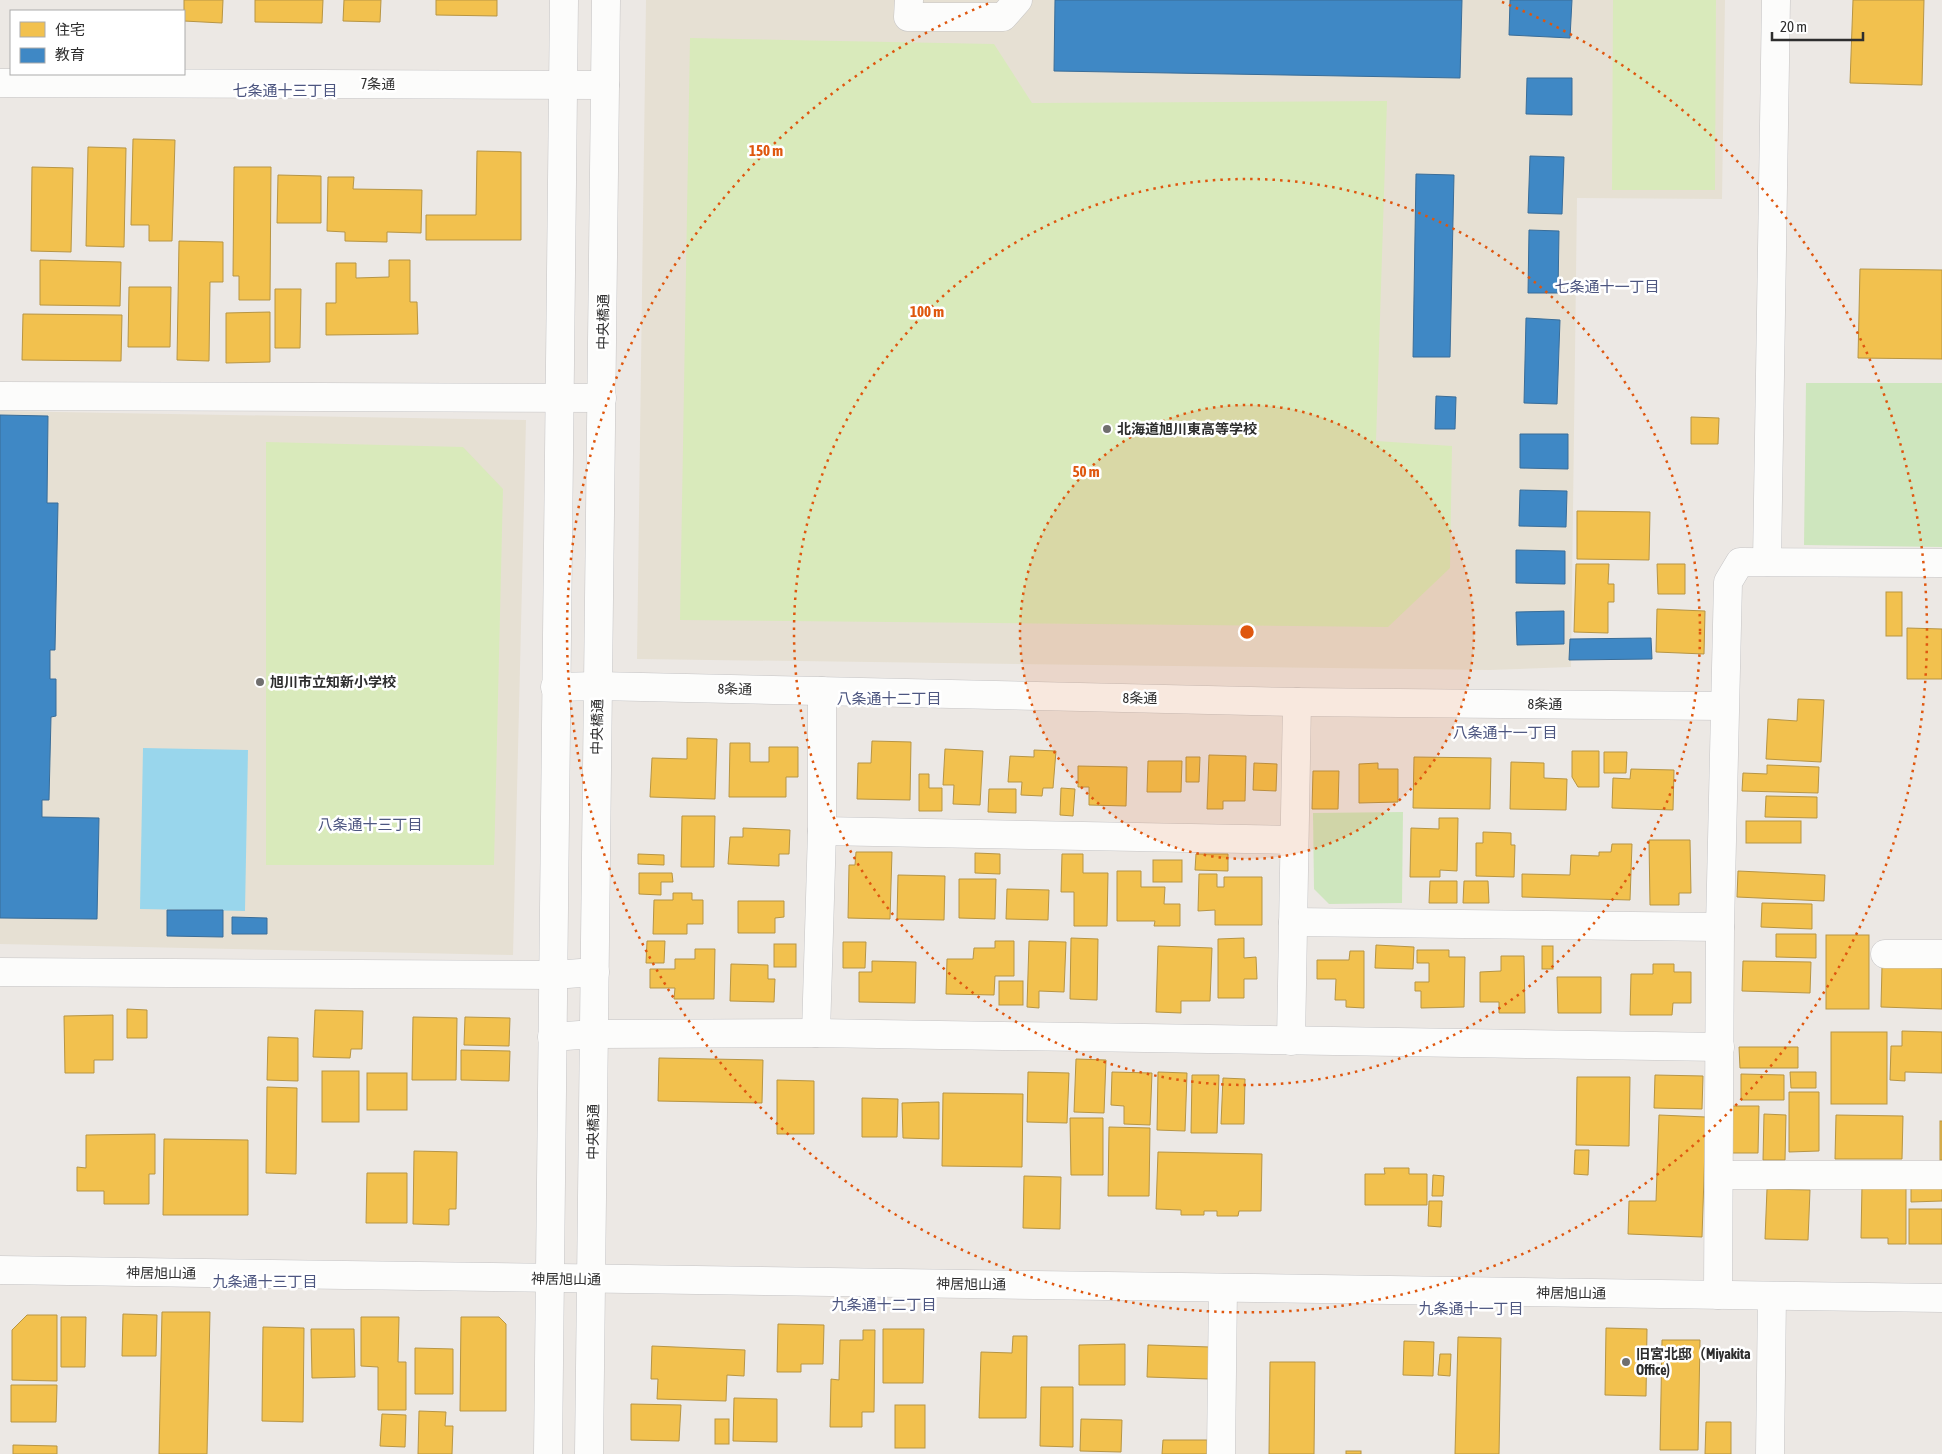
<svg xmlns="http://www.w3.org/2000/svg" width="1942" height="1454" font-family="'Asap Condensed','Noto Sans JP',sans-serif">
<style>
.education{fill:#e6e0d3}
.green{fill:#cee6be}
.pitch{fill:#d9eabb}
.water{fill:#99d6ec}
.homes{fill:#f2c14e;stroke:#b79544}
.schools{fill:#3f88c5;stroke:#3a6d98}
.lines{fill:none;stroke-linecap:round;stroke-linejoin:round}
.minor-casing{stroke:#c5c4c5;stroke-width:29}
.minor{stroke:#fcfcfb;stroke-width:28}
.ring{fill:none;stroke:#df570e;stroke-width:2.5;stroke-dasharray:2.5 5}
.poi-dot{fill:#706f6e;stroke:#fff;stroke-width:2}
.labels{text-anchor:middle;dominant-baseline:central;stroke-width:5;stroke-linejoin:round;paint-order:stroke}
.street-label{font-size:14px;fill:#2e2e2e;stroke:#fff}
.poi-label{font-size:14px;font-weight:bold;fill:#2e2e2e;stroke:#fff;text-anchor:start}
.neighbourhood-label{font-size:15px;fill:#4d5680;stroke:#fff}
.centre{fill:#df570e;stroke:#fff;stroke-width:2.5}
.ring-label{font-size:15px;text-anchor:middle;font-weight:bold;fill:#df570e;stroke:#fff;stroke-width:5;stroke-linejoin:round;paint-order:stroke}
</style>
<rect width="100%" height="100%" fill="#ece8e4"/>
<!-- education -->
<g class="education">
<polygon points="646,0 1725,0 1722,199 1577,198 1571,667 1489,670 637,659"/>
<polygon points="0,411 526,420 513,955 0,944"/>
</g>
<!-- green -->
<g class="green">
<polygon points="1806,383 1942,383 1942,547 1804,545"/>
<polygon points="1403,812 1402,903 1329,904 1314,889 1313,813"/>
</g>
<!-- pitch -->
<g class="pitch">
<polygon points="1613,0 1716,0 1715,190 1612,190"/>
<polygon points="690,38 994,44 1032,103 1387,101 1376,441 1452,446 1450,568 1388,627 680,620"/>
<polygon points="266,442 463,447 503,489 494,865 266,865"/>
</g>
<!-- water -->
<polygon class="water" points="143,748 248,750 245,911 140,909"/>
<!-- homes -->
<g class="homes">
<polygon points="184,0 223,0 222,23 184,21"/>
<polygon points="255,0 323,0 322,23 255,22"/>
<polygon points="344,0 381,0 380,22 343,21"/>
<polygon points="436,0 497,0 497,16 436,15"/>
<polygon points="1853,0 1924,0 1922,85 1850,83"/>
<polygon points="133,139 175,140 172,241 149,241 149,225 131,225"/>
<polygon points="88,147 126,148 124,247 86,246"/>
<polygon points="477,151 521,152 521,240 426,240 426,215 476,215"/>
<polygon points="32,167 73,168 71,252 31,251"/>
<polygon points="234,167 271,167 270,300 239,300 239,276 233,276"/>
<polygon points="278,175 321,176 321,223 277,223"/>
<polygon points="328,177 354,177 353,189 422,190 421,233 387,232 387,242 345,241 345,232 327,231"/>
<polygon points="179,241 223,242 223,282 210,282 209,361 177,360"/>
<polygon points="40,260 121,262 120,306 40,305"/>
<polygon points="389,260 410,260 410,302 417,302 418,334 326,335 326,303 336,303 336,263 356,263 356,278 389,277"/>
<polygon points="1860,269 1942,270 1942,359 1858,358"/>
<polygon points="129,287 171,287 170,347 128,347"/>
<polygon points="275,289 301,289 300,348 275,348"/>
<polygon points="270,312 270,362 226,363 226,313"/>
<polygon points="23,314 122,315 121,361 22,360"/>
<polygon points="1691,417 1719,418 1718,444 1691,444"/>
<polygon points="1577,511 1650,512 1649,560 1577,559"/>
<polygon points="1576,564 1609,564 1608,584 1614,584 1614,602 1608,602 1608,633 1574,632"/>
<polygon points="1657,564 1685,564 1685,594 1658,594"/>
<rect x="1886" y="592" width="16" height="44"/>
<polygon points="1657,609 1705,611 1704,654 1656,652"/>
<polygon points="1907,628 1942,629 1942,679 1907,679"/>
<polygon points="1798,699 1824,700 1821,762 1766,759 1768,719 1797,721"/>
<polygon points="687,738 717,739 715,799 650,797 652,758 687,759"/>
<polygon points="872,741 911,742 910,800 857,799 858,763 871,763"/>
<polygon points="730,743 750,743 750,762 769,762 769,747 798,747 798,777 786,777 786,797 729,797"/>
<polygon points="945,749 983,751 980,805 953,804 954,785 943,785"/>
<polygon points="1034,750 1056,751 1053,788 1043,788 1042,796 1021,795 1022,782 1008,782 1010,756 1034,757"/>
<polygon points="1572,751 1599,751 1599,787 1578,787 1572,777"/>
<polygon points="1604,752 1627,752 1626,773 1604,773"/>
<polygon points="1209,755 1246,756 1245,801 1223,801 1223,809 1207,809"/>
<polygon points="1186,757 1200,757 1199,782 1186,782"/>
<polygon points="1414,757 1491,758 1490,809 1413,808"/>
<polygon points="1148,761 1182,761 1181,792 1147,792"/>
<polygon points="1511,762 1544,763 1544,778 1567,779 1566,810 1510,809"/>
<polygon points="1254,763 1277,764 1276,791 1253,790"/>
<polygon points="1378,763 1378,769 1398,769 1398,802 1359,803 1359,764"/>
<polygon points="1767,765 1819,767 1818,793 1742,791 1743,773 1767,774"/>
<polygon points="1078,766 1127,767 1126,806 1089,805 1089,787 1078,787"/>
<polygon points="1631,769 1674,770 1673,810 1612,808 1613,778 1630,779"/>
<polygon points="1313,771 1339,771 1338,809 1312,809"/>
<polygon points="919,774 929,774 929,788 942,788 942,811 919,811"/>
<polygon points="1061,788 1075,789 1073,816 1060,815"/>
<polygon points="989,789 1016,789 1016,813 988,812"/>
<polygon points="1766,796 1817,797 1817,818 1765,817"/>
<polygon points="682,816 715,816 714,867 681,867"/>
<polygon points="1439,818 1458,818 1457,871 1440,870 1440,877 1410,877 1411,828 1439,829"/>
<rect x="1746" y="821" width="55" height="22"/>
<polygon points="743,828 790,830 789,854 779,854 779,866 728,864 730,837 743,837"/>
<polygon points="1483,832 1511,833 1511,845 1515,845 1514,877 1476,876 1476,843 1483,843"/>
<polygon points="1649,840 1690,840 1691,893 1679,893 1679,905 1650,905"/>
<polygon points="1612,844 1632,844 1630,900 1522,897 1522,874 1570,875 1571,855 1599,856 1599,852 1611,852"/>
<polygon points="856,852 892,852 890,919 848,918 849,865 855,865"/>
<polygon points="975,853 1000,854 1000,874 975,873"/>
<polygon points="638,854 664,855 664,865 638,864"/>
<polygon points="1062,854 1083,854 1083,873 1108,873 1107,926 1074,926 1074,892 1061,892"/>
<polygon points="1196,854 1228,854 1228,871 1195,870"/>
<rect x="1153" y="860" width="29" height="22"/>
<polygon points="1117,871 1141,871 1141,887 1165,887 1164,904 1180,904 1180,926 1154,926 1155,921 1117,921"/>
<polygon points="1738,871 1825,875 1824,901 1737,897"/>
<polygon points="639,873 672,873 673,882 661,882 661,895 639,894"/>
<polygon points="1199,874 1217,874 1217,887 1224,887 1224,877 1262,877 1262,925 1215,925 1215,910 1198,911"/>
<polygon points="898,875 945,876 944,920 897,919"/>
<polygon points="959,879 996,879 995,919 959,918"/>
<polygon points="1430,881 1457,881 1457,903 1429,903"/>
<polygon points="1464,881 1488,881 1489,903 1463,903"/>
<polygon points="1007,889 1049,890 1048,920 1006,919"/>
<polygon points="673,893 692,893 692,900 703,900 703,924 687,924 687,934 653,934 654,900 673,900"/>
<polygon points="738,901 784,901 784,917 775,918 775,933 738,933"/>
<polygon points="1762,903 1812,904 1812,929 1761,927"/>
<polygon points="1776,934 1816,934 1816,958 1776,957"/>
<rect x="1826" y="935" width="43" height="74"/>
<polygon points="1071,938 1098,939 1097,1000 1070,999"/>
<polygon points="1244,938 1244,958 1256,957 1257,979 1244,979 1244,998 1218,998 1218,939"/>
<polygon points="647,941 665,941 664,963 646,963"/>
<polygon points="995,941 1014,941 1014,976 995,976 994,995 946,994 947,959 973,959 974,948 995,948"/>
<polygon points="1029,941 1066,942 1064,992 1039,991 1039,1008 1027,1007"/>
<polygon points="843,942 866,942 865,968 843,968"/>
<rect x="774" y="944" width="22" height="23"/>
<polygon points="1376,945 1414,947 1413,969 1375,968"/>
<polygon points="1158,946 1212,948 1210,1001 1181,1001 1181,1013 1156,1012"/>
<rect x="1542" y="946" width="11" height="23"/>
<polygon points="695,949 715,949 714,999 674,999 675,988 650,988 650,969 675,969 675,959 695,959"/>
<polygon points="1417,950 1449,950 1449,957 1465,957 1464,1007 1421,1008 1421,991 1415,991 1415,982 1429,982 1429,963 1417,963"/>
<polygon points="1350,951 1364,951 1364,1008 1346,1007 1346,1000 1335,1000 1336,979 1317,979 1317,960 1349,960"/>
<polygon points="1501,956 1524,956 1525,1013 1499,1013 1499,1002 1480,1002 1480,972 1501,971"/>
<polygon points="872,961 916,962 915,1003 859,1002 859,972 872,972"/>
<polygon points="1743,961 1811,962 1810,993 1742,991"/>
<polygon points="731,964 768,965 768,979 775,979 774,1002 730,1001"/>
<polygon points="1653,964 1674,964 1674,972 1691,972 1691,1003 1673,1003 1672,1015 1630,1015 1631,974 1653,974"/>
<polygon points="1882,966 1942,968 1942,1009 1881,1007"/>
<polygon points="1557,977 1601,977 1601,1013 1558,1013"/>
<rect x="999" y="981" width="24" height="24"/>
<polygon points="127,1009 147,1010 147,1038 127,1038"/>
<polygon points="315,1010 363,1011 362,1049 351,1049 350,1058 313,1057"/>
<polygon points="113,1015 113,1060 94,1060 94,1073 65,1073 64,1016"/>
<polygon points="413,1017 457,1018 456,1080 412,1080"/>
<polygon points="465,1017 510,1018 509,1046 464,1045"/>
<polygon points="1902,1031 1942,1032 1942,1073 1905,1072 1905,1081 1890,1080 1891,1046 1902,1046"/>
<rect x="1831" y="1032" width="56" height="72"/>
<polygon points="268,1037 298,1038 298,1081 267,1080"/>
<polygon points="1739,1047 1798,1047 1798,1068 1740,1068"/>
<polygon points="461,1050 510,1051 509,1081 461,1080"/>
<polygon points="659,1058 763,1060 762,1103 658,1101"/>
<polygon points="1076,1059 1106,1060 1104,1113 1074,1112"/>
<rect x="322" y="1071" width="37" height="51"/>
<polygon points="1028,1072 1069,1073 1067,1123 1027,1122"/>
<polygon points="1112,1072 1152,1073 1150,1125 1124,1124 1124,1106 1111,1105"/>
<polygon points="1158,1072 1187,1073 1185,1131 1157,1130"/>
<polygon points="1790,1072 1816,1072 1816,1088 1791,1088"/>
<rect x="367" y="1073" width="40" height="37"/>
<polygon points="1741,1074 1784,1075 1784,1100 1741,1100"/>
<polygon points="1192,1075 1219,1075 1217,1133 1191,1133"/>
<polygon points="1655,1075 1703,1076 1702,1109 1654,1108"/>
<polygon points="1577,1077 1630,1077 1629,1146 1576,1145"/>
<polygon points="1223,1078 1245,1079 1244,1124 1221,1124"/>
<polygon points="777,1080 814,1081 814,1134 777,1134"/>
<polygon points="267,1087 297,1088 296,1174 266,1173"/>
<polygon points="1789,1092 1819,1092 1819,1151 1789,1152"/>
<polygon points="943,1093 1023,1094 1022,1167 942,1166"/>
<polygon points="862,1098 898,1099 897,1137 862,1137"/>
<polygon points="939,1102 939,1139 903,1138 902,1103"/>
<polygon points="1732,1106 1759,1106 1758,1153 1731,1153"/>
<polygon points="1764,1114 1786,1115 1785,1160 1763,1160"/>
<polygon points="1659,1115 1706,1117 1702,1237 1628,1234 1629,1201 1656,1201"/>
<polygon points="1836,1115 1903,1116 1902,1159 1835,1159"/>
<polygon points="1070,1118 1103,1118 1103,1175 1071,1175"/>
<rect x="1940" y="1121" width="2" height="39"/>
<polygon points="1109,1127 1150,1128 1149,1196 1108,1196"/>
<polygon points="155,1134 155,1174 149,1174 149,1204 104,1204 104,1191 77,1191 77,1167 86,1168 86,1135"/>
<polygon points="164,1139 248,1140 248,1215 163,1215"/>
<polygon points="1575,1150 1589,1150 1588,1175 1574,1174"/>
<polygon points="414,1151 457,1152 456,1209 449,1209 449,1225 413,1224"/>
<polygon points="1158,1152 1262,1154 1261,1211 1239,1211 1238,1216 1217,1216 1217,1211 1204,1211 1204,1215 1181,1215 1181,1210 1156,1209"/>
<polygon points="1384,1168 1409,1168 1409,1174 1427,1174 1427,1205 1365,1205 1365,1174 1385,1174"/>
<polygon points="367,1173 407,1173 407,1223 366,1223"/>
<polygon points="1433,1175 1444,1176 1443,1196 1432,1196"/>
<polygon points="1024,1176 1061,1177 1060,1229 1023,1228"/>
<polygon points="1942,1182 1942,1201 1911,1202 1911,1183"/>
<polygon points="1862,1185 1906,1185 1906,1244 1888,1244 1888,1238 1861,1238"/>
<polygon points="1767,1189 1810,1190 1808,1240 1765,1239"/>
<polygon points="1429,1201 1442,1201 1441,1227 1428,1226"/>
<rect x="1909" y="1209" width="33" height="35"/>
<polygon points="162,1312 210,1312 207,1454 159,1454"/>
<polygon points="123,1314 157,1315 156,1356 122,1356"/>
<polygon points="27,1315 57,1315 57,1381 12,1380 12,1330"/>
<polygon points="61,1317 86,1317 85,1367 61,1367"/>
<polygon points="361,1317 399,1317 398,1362 406,1362 406,1410 378,1410 378,1367 361,1366"/>
<polygon points="461,1317 499,1317 506,1324 506,1411 460,1411"/>
<polygon points="778,1324 824,1325 823,1364 801,1364 801,1372 777,1372"/>
<polygon points="263,1327 304,1328 303,1422 262,1421"/>
<polygon points="1606,1328 1647,1329 1646,1396 1605,1395"/>
<polygon points="311,1329 354,1329 355,1377 312,1378"/>
<polygon points="883,1329 924,1329 923,1383 883,1383"/>
<polygon points="863,1330 875,1330 874,1412 862,1412 862,1427 830,1427 831,1379 839,1380 840,1340 863,1340"/>
<polygon points="1013,1336 1027,1336 1026,1418 979,1418 981,1352 1012,1353"/>
<polygon points="1458,1337 1501,1338 1499,1454 1455,1454"/>
<polygon points="1662,1340 1700,1340 1698,1450 1660,1450"/>
<polygon points="1404,1341 1434,1342 1433,1376 1403,1375"/>
<polygon points="1125,1344 1125,1385 1079,1385 1079,1345"/>
<polygon points="1148,1345 1210,1347 1209,1379 1147,1377"/>
<polygon points="652,1346 745,1350 744,1376 727,1375 726,1401 657,1399 658,1379 651,1379"/>
<polygon points="415,1348 453,1349 453,1394 415,1394"/>
<polygon points="1440,1354 1451,1354 1450,1376 1438,1375"/>
<polygon points="1270,1362 1315,1362 1314,1454 1269,1454"/>
<polygon points="11,1385 57,1385 56,1422 11,1422"/>
<polygon points="1041,1387 1073,1387 1073,1447 1040,1446"/>
<polygon points="734,1398 777,1399 777,1442 733,1441"/>
<polygon points="631,1404 681,1405 679,1441 631,1440"/>
<rect x="895" y="1405" width="30" height="43"/>
<polygon points="419,1411 446,1412 445,1426 453,1426 452,1454 418,1454"/>
<polygon points="382,1414 406,1415 405,1447 380,1446"/>
<rect x="715" y="1419" width="14" height="25"/>
<polygon points="1081,1419 1122,1420 1121,1452 1080,1451"/>
<polygon points="1706,1422 1731,1422 1731,1454 1705,1454"/>
<polygon points="1163,1440 1207,1440 1207,1454 1162,1454"/>
<polygon points="13,1445 57,1446 57,1454 13,1454"/>
<rect x="1346" y="1451" width="15" height="3"/>
</g>
<!-- schools -->
<g class="schools">
<polygon points="1055,0 1462,0 1460,78 1054,71"/>
<polygon points="1510,0 1572,0 1570,38 1509,35"/>
<polygon points="1527,78 1572,78 1572,115 1526,114"/>
<polygon points="1530,156 1564,157 1562,214 1528,213"/>
<polygon points="1416,174 1454,175 1450,357 1413,357"/>
<polygon points="1529,230 1559,231 1558,293 1528,293"/>
<polygon points="1526,318 1560,320 1557,404 1524,403"/>
<polygon points="1436,396 1456,397 1455,429 1435,429"/>
<polygon points="0,415 48,416 47,503 58,503 55,650 50,650 50,679 56,679 56,716 51,717 49,800 42,800 42,817 99,818 97,919 0,918"/>
<polygon points="1520,434 1568,434 1568,469 1520,468"/>
<polygon points="1520,490 1567,491 1566,527 1519,526"/>
<polygon points="1516,550 1565,551 1565,584 1516,583"/>
<polygon points="1564,611 1564,644 1517,645 1516,612"/>
<polygon points="1651,638 1652,659 1569,660 1570,639"/>
<polygon points="167,910 223,910 223,937 167,936"/>
<polygon points="232,917 267,918 267,934 232,934"/>
</g>
<g class="lines">
<!-- minor casing -->
<g class="minor-casing">
<g id="minor">
<polyline points="909,0 908,17 1003,17 1018,0"/>
<polyline points="0,83 605,85"/>
<polyline points="0,396 602,398"/>
<polyline points="1767,562 1776,0"/>
<polyline points="555,687 598,686 1297,702 1724,706"/>
<polyline points="822,831 1293,840"/>
<polyline points="1293,922 1720,927"/>
<polyline points="1885,954 1942,954"/>
<polyline points="0,972 553,975 595,972"/>
<polyline points="816,1033 822,831 822,691"/>
<polyline points="552,1037 594,1034 816,1033 1720,1047"/>
<polyline points="1291,1041 1297,702"/>
<polyline points="1719,1175 1942,1175"/>
<polyline points="0,1270 1942,1298"/>
<polyline points="1718,1295 1720,927 1728,582 1740,562 1942,563"/>
<polyline points="548,1454 564,0"/>
<polyline points="589,1454 606,0"/>
<polyline points="1221,1454 1223,1288"/>
<polyline points="1770,1454 1772,1296"/>
</g>
</g>
<!-- minor -->
<use href="#minor" class="minor"/>
</g>
<!-- distance rings -->
<circle cx="1247" cy="632" r="227" fill="#df570e" fill-opacity=".12"/>
<g class="ring">
<circle cx="1247" cy="632" r="227"/>
<circle cx="1247" cy="632" r="453"/>
<path d="M1502 2A680 680 0 1 1 992 2"/>
</g>
<!-- markers -->
<g class="poi-dot">
<circle cx="1107" cy="429" r="5"/>
<circle cx="260" cy="682" r="5"/>
<circle cx="1626" cy="1362" r="5"/>
</g>
<g class="labels">
<!-- street labels -->
<g class="street-label">
<text x="378" y="84">7条通</text>
<text transform="translate(603 322) rotate(-89)">中央橋通</text>
<text transform="translate(735 689) rotate(2)">8条通</text>
<text transform="translate(1140 698) rotate(1)">8条通</text>
<text transform="translate(1545 704) rotate(1)">8条通</text>
<text transform="translate(597 727) rotate(-89)">中央橋通</text>
<text transform="translate(593 1132) rotate(-89)">中央橋通</text>
<text transform="translate(161 1273) rotate(1)">神居旭山通</text>
<text transform="translate(566 1279) rotate(1)">神居旭山通</text>
<text transform="translate(971 1284) rotate(1)">神居旭山通</text>
<text transform="translate(1571 1293) rotate(1)">神居旭山通</text>
</g>
<!-- poi labels -->
<g class="poi-label">
<text x="1117" y="429">北海道旭川東高等学校</text>
<text x="270" y="682">旭川市立知新小学校</text>
<text x="1636" y="1354">旧宮北邸（Miyakita<tspan x="1636" dy="16">Office)</tspan></text>
</g>
<!-- neighbourhood labels -->
<g class="neighbourhood-label">
<text x="285" y="90">七条通十三丁目</text>
<text x="1607" y="286">七条通十一丁目</text>
<text x="889" y="698">八条通十二丁目</text>
<text x="1505" y="732">八条通十一丁目</text>
<text x="370" y="824">八条通十三丁目</text>
<text x="265" y="1281">九条通十三丁目</text>
<text x="884" y="1304">九条通十二丁目</text>
<text x="1471" y="1308">九条通十一丁目</text>
</g>
</g>
<circle cx="1247" cy="632" r="8" class="centre"/>
<g class="ring-label">
<text x="766" y="156">150 m</text>
<text x="927" y="317">100 m</text>
<text x="1086" y="477">50 m</text>
</g>
<!-- legend -->
<rect x="10" y="10" width="175" height="65" fill="#ffffff" stroke="#ababab"/>
<rect x="20" y="22" width="25" height="15" fill="#f2c14e" stroke="#ababab"/>
<text x="55" y="35" font-size="15" fill="#2e2e2e">住宅</text>
<rect x="20" y="48" width="25" height="15" fill="#3f88c5" stroke="#ababab"/>
<text x="55" y="60" font-size="15" fill="#2e2e2e">教育</text>
<!-- scale -->
<path d="M1772 32v8h91v-8" fill="none" stroke="#2e2e2e" stroke-width="2.5"/>
<text x="1780" y="32" font-size="15" fill="#2e2e2e" stroke="#ffffff" stroke-width="4" paint-order="stroke">20 m</text>
</svg>
